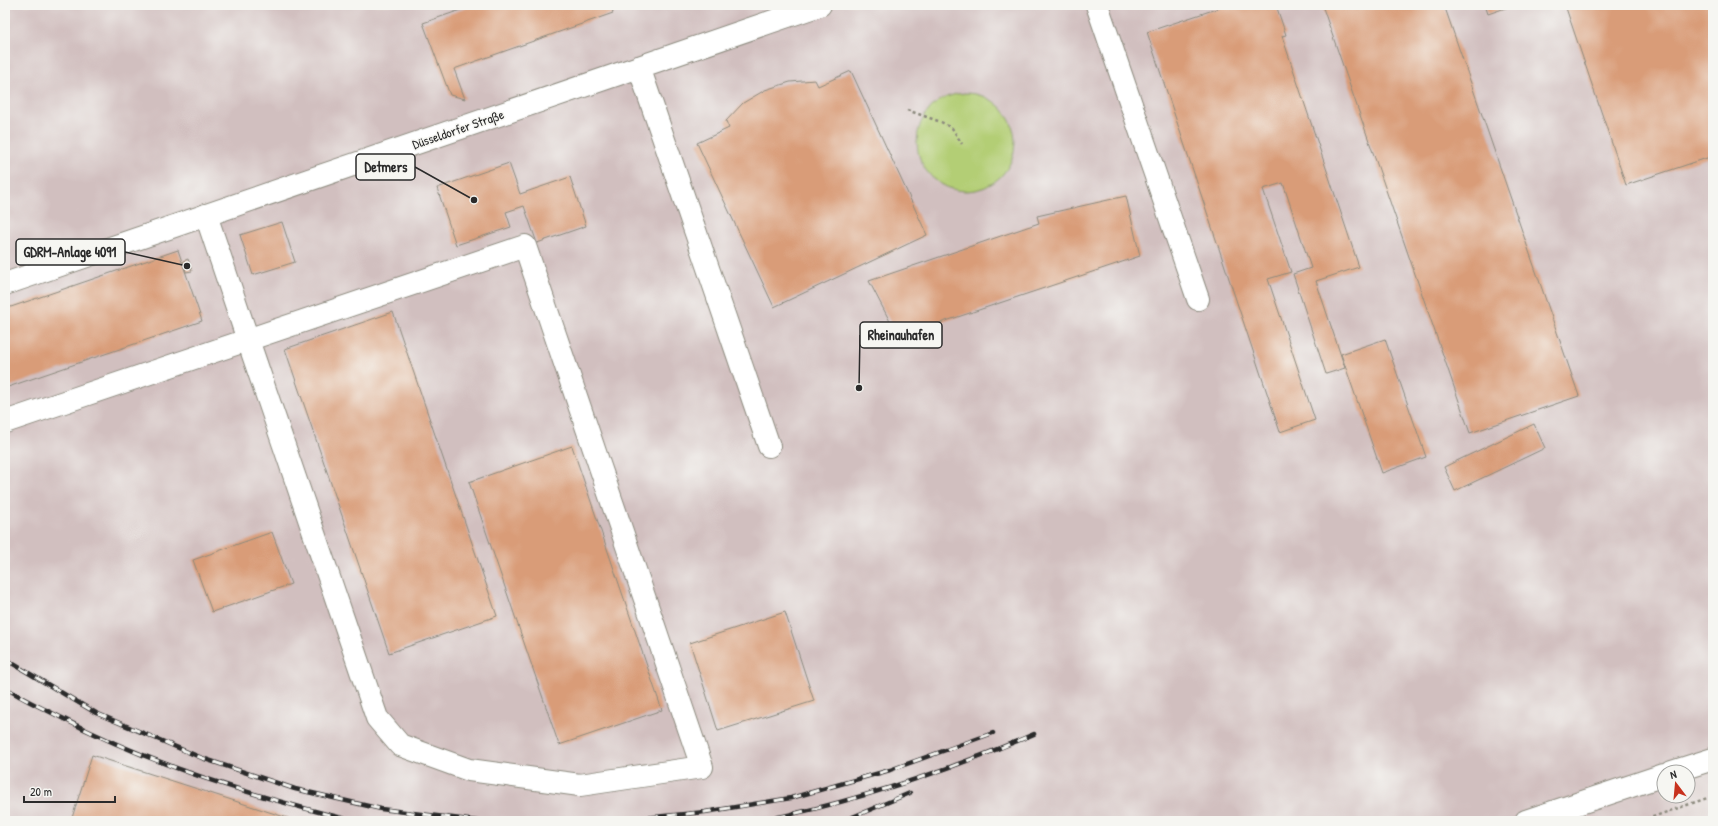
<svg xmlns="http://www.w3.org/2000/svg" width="1718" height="826" font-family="'Patrick Hand',sans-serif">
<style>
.industrial{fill:#d1bfbf;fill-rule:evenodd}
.green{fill:#b3ce74;stroke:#6f7c50}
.building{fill:#d99c78}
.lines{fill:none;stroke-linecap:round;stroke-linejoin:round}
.minor-casing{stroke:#8c8a7e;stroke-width:24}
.major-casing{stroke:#8c8a7e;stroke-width:24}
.path{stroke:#8c8a7e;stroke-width:2.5;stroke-dasharray:3 3;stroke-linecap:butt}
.minor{stroke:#fff;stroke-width:22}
.major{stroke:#fff;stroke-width:22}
.rail-casing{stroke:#2b2b2b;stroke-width:4.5}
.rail{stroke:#f6f6f2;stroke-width:3;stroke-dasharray:9;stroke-linecap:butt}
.labels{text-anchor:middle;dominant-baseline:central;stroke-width:3;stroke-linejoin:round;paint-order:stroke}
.street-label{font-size:13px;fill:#2b2b2b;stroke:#f6f6f2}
.leader{fill:none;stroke:#2b2b2b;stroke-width:1.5}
.callout-dot{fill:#2b2b2b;stroke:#f6f6f2;stroke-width:1.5}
.callout{fill:#f6f6f2;stroke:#2b2b2b;stroke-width:1.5}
.callout-label{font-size:14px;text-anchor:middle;font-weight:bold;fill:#2b2b2b}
</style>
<rect width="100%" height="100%" fill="#f6f6f2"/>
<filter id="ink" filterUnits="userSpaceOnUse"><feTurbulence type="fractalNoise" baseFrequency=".025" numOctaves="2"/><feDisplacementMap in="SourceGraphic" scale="8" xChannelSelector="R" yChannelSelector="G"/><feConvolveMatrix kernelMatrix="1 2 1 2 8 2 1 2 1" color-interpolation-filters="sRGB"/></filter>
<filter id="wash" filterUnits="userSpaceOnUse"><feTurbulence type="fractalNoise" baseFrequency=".012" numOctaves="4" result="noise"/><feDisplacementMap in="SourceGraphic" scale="16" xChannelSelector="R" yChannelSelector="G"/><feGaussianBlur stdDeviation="0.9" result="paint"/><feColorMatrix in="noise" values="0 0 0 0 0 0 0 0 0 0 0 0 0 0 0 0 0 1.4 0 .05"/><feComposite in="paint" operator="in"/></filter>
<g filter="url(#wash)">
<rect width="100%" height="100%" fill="#ece8d0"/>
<!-- industrial -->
<path class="industrial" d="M5,5H1713V821H5ZM1664,772H1688V796H1664Z"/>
<!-- green -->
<circle class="green" cx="966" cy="142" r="49"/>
<g id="blocks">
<!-- building -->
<g class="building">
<polygon points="475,5 611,5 613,13 454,69 465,99 450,95 423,23"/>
<polygon points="1221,5 1276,5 1286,35 1282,36 1359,267 1316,281 1345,368 1326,374 1293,274 1311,268 1283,183 1263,189 1291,272 1268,279 1315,420 1280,432 1147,32 1222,7"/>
<polygon points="1322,5 1444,5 1579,396 1470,433"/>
<polygon points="1485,5 1514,5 1488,14"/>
<polygon points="1565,5 1713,5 1713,156 1626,185"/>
<polygon points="851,71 927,235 774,307 697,143 729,128 726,121 743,103 765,90 790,82 815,80 818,86"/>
<polygon points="509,163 520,194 570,177 586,226 537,243 524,206 506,212 511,227 456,245 437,188"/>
<polygon points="1126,196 1140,256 898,337 869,281 1039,223 1037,216"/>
<polygon points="282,222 295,262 253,275 240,235"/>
<polygon points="178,250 202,321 5,388 5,309"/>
<polygon points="188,259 192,271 186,272 183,261"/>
<polygon points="393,312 497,616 389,653 285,349"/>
<polygon points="1385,339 1426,457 1382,473 1341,354"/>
<polygon points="1534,424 1545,448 1455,491 1444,467"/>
<polygon points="572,446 662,710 559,745 469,482"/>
<polygon points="272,532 291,584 212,612 193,560"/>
<polygon points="785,612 814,701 718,731 690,643"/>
<polygon points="92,755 297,821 71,821"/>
</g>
</g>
</g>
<g filter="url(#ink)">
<use href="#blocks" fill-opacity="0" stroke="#8c8a7e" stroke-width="1"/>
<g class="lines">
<!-- minor casing -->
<g class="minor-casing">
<g id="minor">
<polyline points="1097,5 1198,299"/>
<polyline points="639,67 769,446"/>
<polyline points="5,284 820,5"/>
<polyline points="5,422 525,246 702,767 580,785 469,770 400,745 377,718 248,340 206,215"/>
</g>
</g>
<!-- major casing -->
<g class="major-casing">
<g id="major">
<polyline points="1672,772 1713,759"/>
<polyline points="1526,821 1664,775"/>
</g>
</g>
<!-- path -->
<g class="path">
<polyline points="907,110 941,122 952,128 962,144"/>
<polyline points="1641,821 1713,796"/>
</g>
<!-- minor -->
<use href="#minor" class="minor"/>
<!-- major -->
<use href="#major" class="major"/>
<!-- rail casing -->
<g class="rail-casing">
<g id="rail">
<polyline points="5,659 96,713 202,758 295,789 381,809 477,821"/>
<path d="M5,687C21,699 41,707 58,716C152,765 252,796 354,821"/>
<polyline points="614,821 705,812 791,798 890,770 993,733"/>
<path d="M760,821C854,802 945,772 1034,734"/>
<polyline points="843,821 910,793"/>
</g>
</g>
<!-- rail -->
<use href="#rail" class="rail"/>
</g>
</g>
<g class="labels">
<!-- street labels -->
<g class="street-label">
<text transform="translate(458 129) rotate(-19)">Düsseldorfer Straße</text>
</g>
</g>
<!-- callouts -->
<path class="leader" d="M474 200L415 167M187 266L125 252M859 388L860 335"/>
<g class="callout-dot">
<circle cx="474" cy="200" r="4"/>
<circle cx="187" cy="266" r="4"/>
<circle cx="859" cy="388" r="4"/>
</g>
<g class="callout">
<rect x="356" y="154" width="59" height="26" rx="4"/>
<rect x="16" y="239" width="109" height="26" rx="4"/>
<rect x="860" y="322" width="82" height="26" rx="4"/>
</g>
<g class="callout-label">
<text x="386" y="172">Detmers</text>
<text x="70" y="257">GDRM-Anlage 4091</text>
<text x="901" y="340">Rheinauhafen</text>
</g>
<!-- margin -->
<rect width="1718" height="826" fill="none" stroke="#f6f6f2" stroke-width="20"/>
<!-- north arrow -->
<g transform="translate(1676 784) rotate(344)"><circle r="19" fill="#f6f6f2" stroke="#a5a5a2"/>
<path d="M0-3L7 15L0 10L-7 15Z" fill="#c8321e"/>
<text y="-6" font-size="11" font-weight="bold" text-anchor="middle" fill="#2b2b2b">N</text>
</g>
<!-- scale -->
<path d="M24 796v6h91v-6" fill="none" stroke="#2b2b2b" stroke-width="2"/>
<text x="30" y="796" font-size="12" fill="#2b2b2b" stroke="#f6f6f2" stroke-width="3" paint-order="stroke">20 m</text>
</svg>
